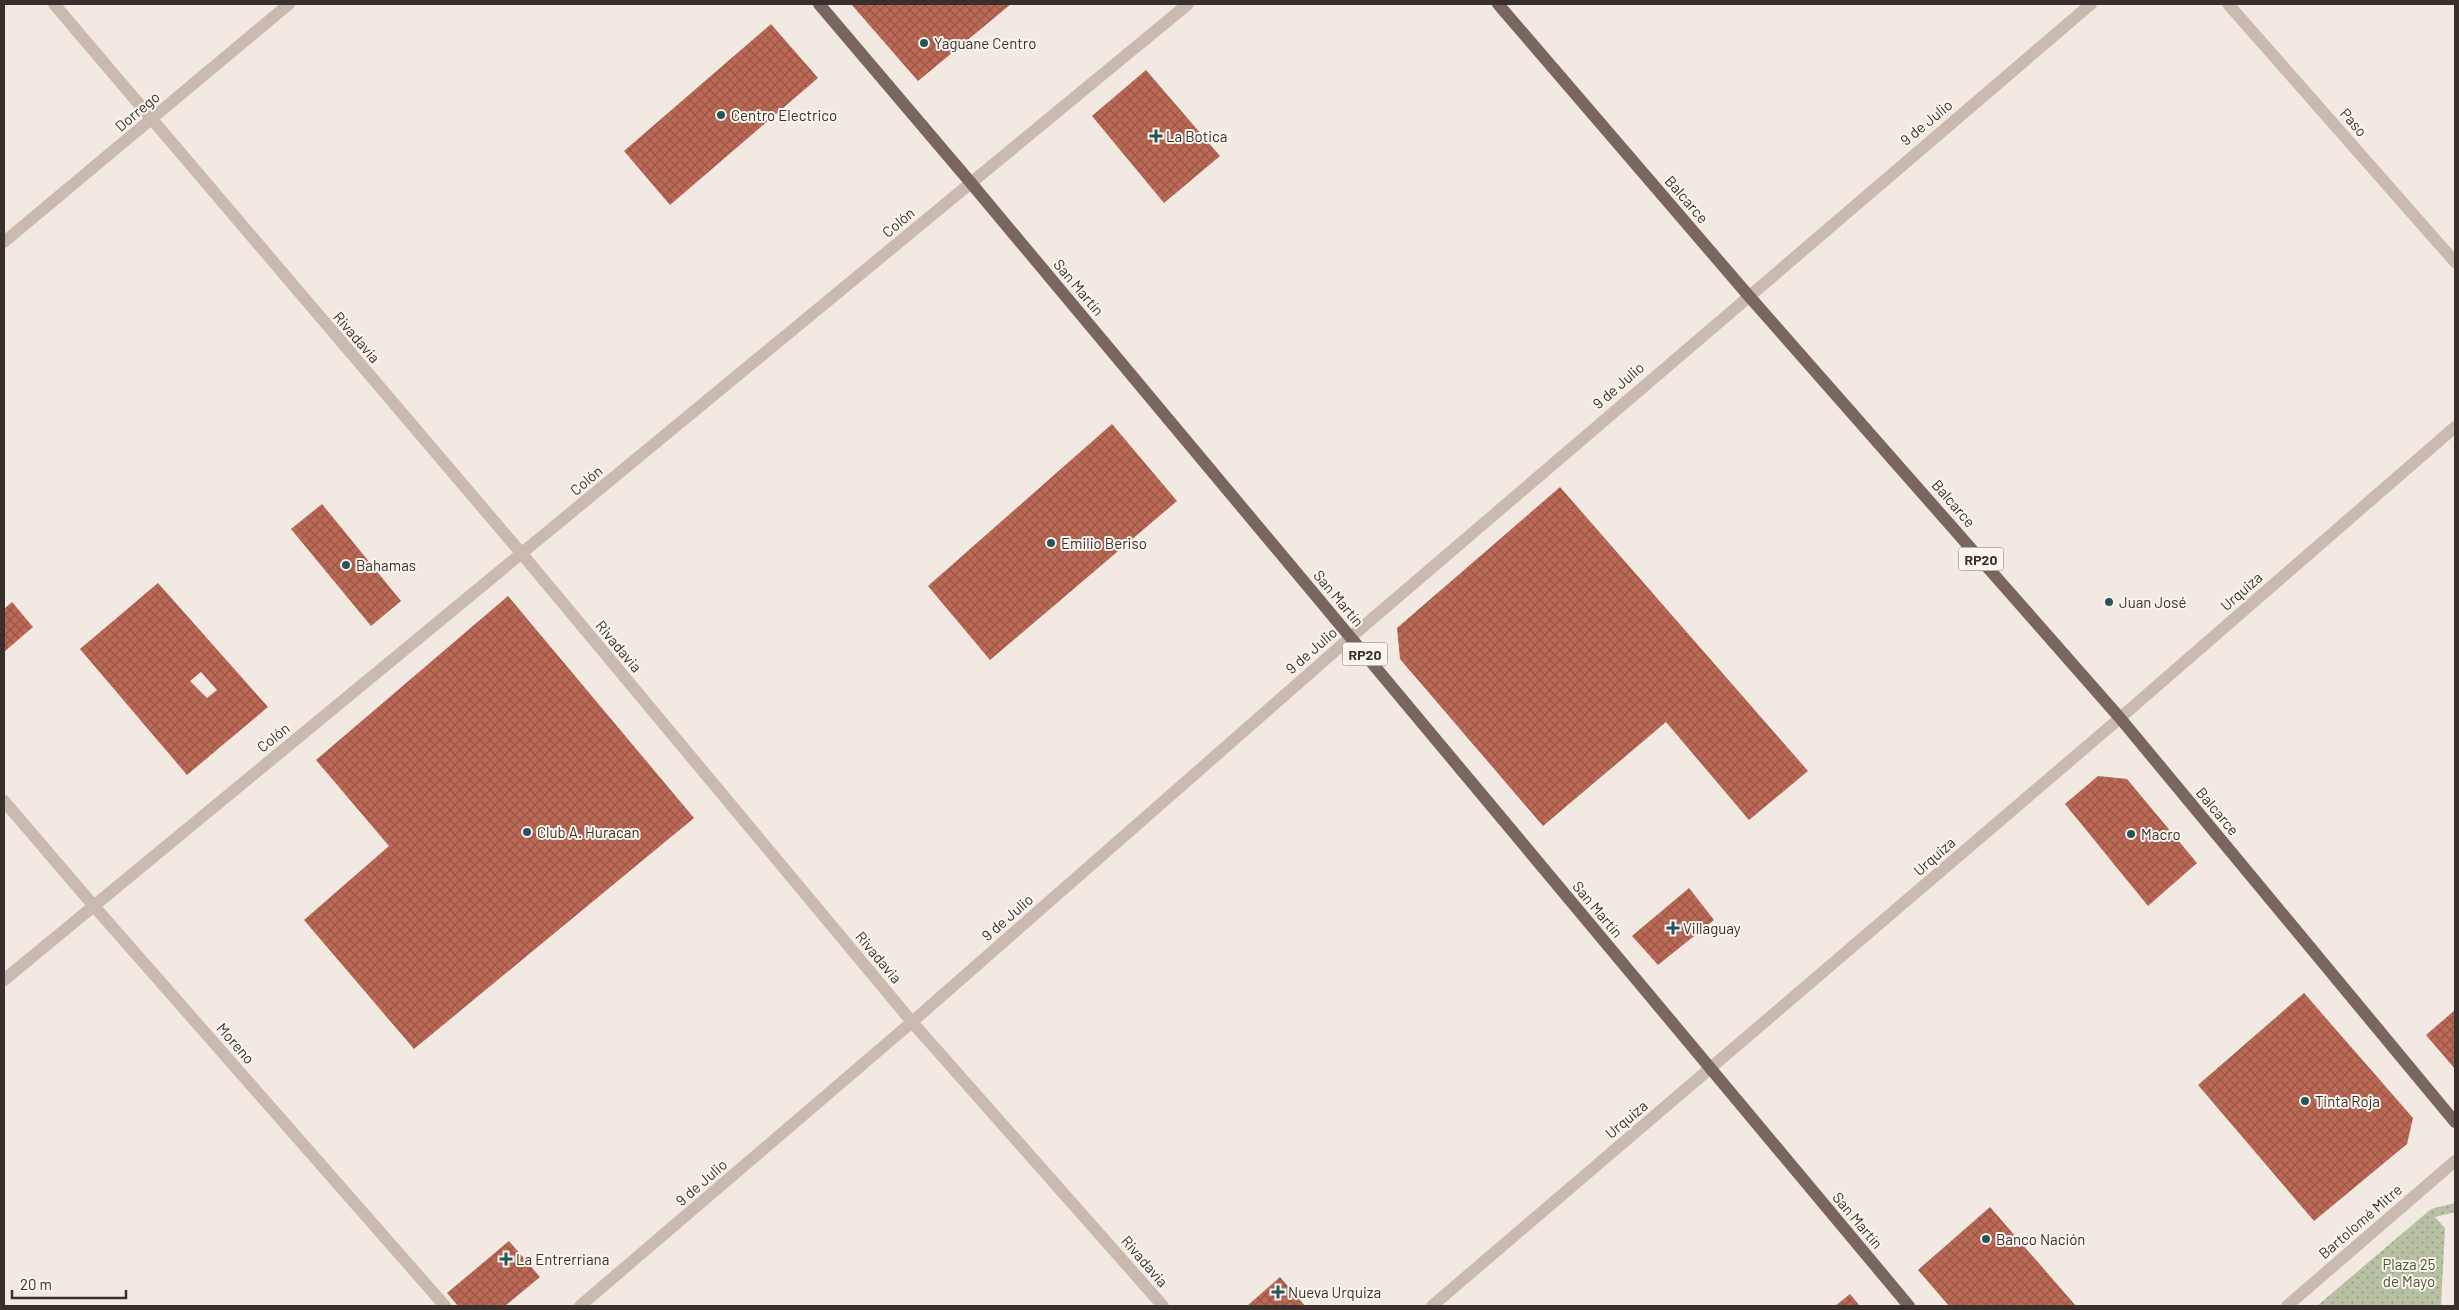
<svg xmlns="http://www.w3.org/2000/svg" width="2459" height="1310" font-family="Barlow,sans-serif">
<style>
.park{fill:url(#park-dots)}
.building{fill:url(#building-cross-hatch);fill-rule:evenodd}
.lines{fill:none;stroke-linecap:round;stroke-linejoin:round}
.street{stroke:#cab9ae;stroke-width:12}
.primary{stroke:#79665f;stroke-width:12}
.poi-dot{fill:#245758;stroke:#faf4ee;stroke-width:2}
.labels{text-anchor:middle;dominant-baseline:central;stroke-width:4;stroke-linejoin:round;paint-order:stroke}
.shield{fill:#faf4ee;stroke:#736a66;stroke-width:1}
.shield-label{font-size:14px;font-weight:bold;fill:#392f2c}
.poi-label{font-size:15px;fill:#392f2c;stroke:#faf4ee;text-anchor:start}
.street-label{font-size:15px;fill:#392f2c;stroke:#faf4ee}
.park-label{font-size:15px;fill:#4a5532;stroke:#faf4ee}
</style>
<defs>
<pattern id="park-dots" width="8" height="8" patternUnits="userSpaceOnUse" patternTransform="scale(1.25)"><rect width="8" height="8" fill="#b8c0a3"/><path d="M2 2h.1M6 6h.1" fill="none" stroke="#979c85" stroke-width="1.8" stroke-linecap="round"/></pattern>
<pattern id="building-cross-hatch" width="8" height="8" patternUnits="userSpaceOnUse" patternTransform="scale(1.25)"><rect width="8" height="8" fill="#bc6956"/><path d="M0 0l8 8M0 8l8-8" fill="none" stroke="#9a5747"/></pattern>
</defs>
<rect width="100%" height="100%" fill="#f2eae2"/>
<!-- park -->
<polygon class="park" points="2455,1203 2455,1212 2435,1217 2445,1228 2441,1306 2317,1306 2431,1209"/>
<!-- building -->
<g class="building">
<polygon points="851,4 1011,4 918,81"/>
<polygon points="771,24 818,78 670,205 624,151"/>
<polygon points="1146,70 1220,156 1164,203 1092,116"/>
<polygon points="1112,424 1177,501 990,660 928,586"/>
<polygon points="1560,487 1808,771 1749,820 1666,722 1543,826 1400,659 1397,628"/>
<polygon points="322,504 401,601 371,626 291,529"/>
<path d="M158,583L268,707L187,775L80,649ZM201,672L217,690L207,698L190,681Z"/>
<polygon points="508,596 694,818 414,1049 304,920 389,846 316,760"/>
<polygon points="12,602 33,627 4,652 4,609"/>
<polygon points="2098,776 2127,779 2197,863 2148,906 2065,804"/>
<polygon points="1689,888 1714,920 1658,965 1632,936"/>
<polygon points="2304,993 2413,1118 2407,1144 2314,1221 2198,1085"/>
<polygon points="2455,1010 2455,1069 2426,1035"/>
<polygon points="1990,1207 2076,1306 1949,1306 1918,1270"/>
<polygon points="509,1241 540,1277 505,1306 458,1306 447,1293"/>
<polygon points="1280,1277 1305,1306 1247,1306"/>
<polygon points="1850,1294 1860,1306 1835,1306"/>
</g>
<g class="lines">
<!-- street -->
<g class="street">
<polyline points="54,4 522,554 912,1022 1163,1306"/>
<polyline points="2228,4 2455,262"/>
<polyline points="4,242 289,4"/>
<polyline points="4,801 93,905 445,1306"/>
<polyline points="4,980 1188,4"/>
<polyline points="580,1306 912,1022 1351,637 2091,4"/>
<polyline points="1432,1306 2120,718 2455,427"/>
<polyline points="2287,1306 2455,1161"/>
</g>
<!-- primary -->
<g class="primary">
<polyline points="819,4 971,183 1909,1306"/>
<polyline points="1498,4 1748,295 2120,718 2455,1122"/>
</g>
</g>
<!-- markers -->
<g class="poi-dot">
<circle cx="924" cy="43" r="5"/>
<circle cx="721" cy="115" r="5"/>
<path d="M1153.5 128.5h5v5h5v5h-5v5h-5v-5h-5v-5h5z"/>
<circle cx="1051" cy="543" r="5"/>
<circle cx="346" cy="565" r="5"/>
<circle cx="2109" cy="602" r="5"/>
<circle cx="527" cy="832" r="5"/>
<circle cx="2131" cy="834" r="5"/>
<path d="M1670.5 920.5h5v5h5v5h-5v5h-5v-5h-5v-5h5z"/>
<circle cx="2305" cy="1101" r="5"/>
<circle cx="1986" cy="1239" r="5"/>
<path d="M503.5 1251.5h5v5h5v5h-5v5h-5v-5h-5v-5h5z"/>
<path d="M1275.5 1284.5h5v5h5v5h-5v5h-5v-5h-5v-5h5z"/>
</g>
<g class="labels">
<!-- shield labels -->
<g class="shield">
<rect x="1958.5" y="547.5" width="45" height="23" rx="4"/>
<rect x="1342.5" y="642.5" width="45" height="23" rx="4"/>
</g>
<g class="shield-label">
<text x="1981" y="559">RP20</text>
<text x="1365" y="654">RP20</text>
</g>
<!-- poi labels -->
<g class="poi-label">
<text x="934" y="43">Yaguane Centro</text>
<text x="731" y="115">Centro Electrico</text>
<text x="1166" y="136">La Botica</text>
<text x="1061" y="543">Emilio Beriso</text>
<text x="356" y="565">Bahamas</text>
<text x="2119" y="602">Juan José</text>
<text x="537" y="832">Club A. Huracan</text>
<text x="2141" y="834">Macro</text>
<text x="1683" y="928">Villaguay</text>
<text x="2315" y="1101">Tinta Roja</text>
<text x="1996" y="1239">Banco Nación</text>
<text x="516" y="1259">La Entrerriana</text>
<text x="1288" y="1292">Nueva Urquiza</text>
</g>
<!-- street labels -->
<g class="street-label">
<text transform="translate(137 111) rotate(-40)">Dorrego</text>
<text transform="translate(1926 122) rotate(-40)">9 de Julio</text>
<text transform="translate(2354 122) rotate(49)">Paso</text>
<text transform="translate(1687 199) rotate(49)">Balcarce</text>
<text transform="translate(898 222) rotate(-40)">Colón</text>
<text transform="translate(1079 287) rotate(50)">San Martín</text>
<text transform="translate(357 337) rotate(49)">Rivadavia</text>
<text transform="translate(1618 385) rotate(-41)">9 de Julio</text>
<text transform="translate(586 480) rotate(-40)">Colón</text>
<text transform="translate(1954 503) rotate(49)">Balcarce</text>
<text transform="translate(2241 591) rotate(-41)">Urquiza</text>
<text transform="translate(1339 598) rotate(50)">San Martín</text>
<text transform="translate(619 646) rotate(50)">Rivadavia</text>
<text transform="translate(1311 650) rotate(-41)">9 de Julio</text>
<text transform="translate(273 737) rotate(-39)">Colón</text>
<text transform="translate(2218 811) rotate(50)">Balcarce</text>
<text transform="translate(1934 856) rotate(-41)">Urquiza</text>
<text transform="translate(1598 909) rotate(50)">San Martín</text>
<text transform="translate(1007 917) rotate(-41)">9 de Julio</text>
<text transform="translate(879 957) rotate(50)">Rivadavia</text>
<text transform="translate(236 1043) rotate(49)">Moreno</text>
<text transform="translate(1626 1119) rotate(-40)">Urquiza</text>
<text transform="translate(701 1182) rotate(-41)">9 de Julio</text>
<text transform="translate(1858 1220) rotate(50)">San Martín</text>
<text transform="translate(2360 1221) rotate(-41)">Bartolomé Mitre</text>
<text transform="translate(1145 1261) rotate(49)">Rivadavia</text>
</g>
<!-- park labels -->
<g class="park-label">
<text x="2409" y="1264">Plaza 25<tspan x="2409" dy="17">de Mayo</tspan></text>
</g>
</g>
<!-- border -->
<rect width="2459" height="1310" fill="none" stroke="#392f2c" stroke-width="10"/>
<!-- scale -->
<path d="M12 1290v8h114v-8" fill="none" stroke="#392f2c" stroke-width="2.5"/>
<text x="20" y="1290" font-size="15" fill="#392f2c" stroke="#faf4ee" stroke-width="4" paint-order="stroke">20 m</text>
</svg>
